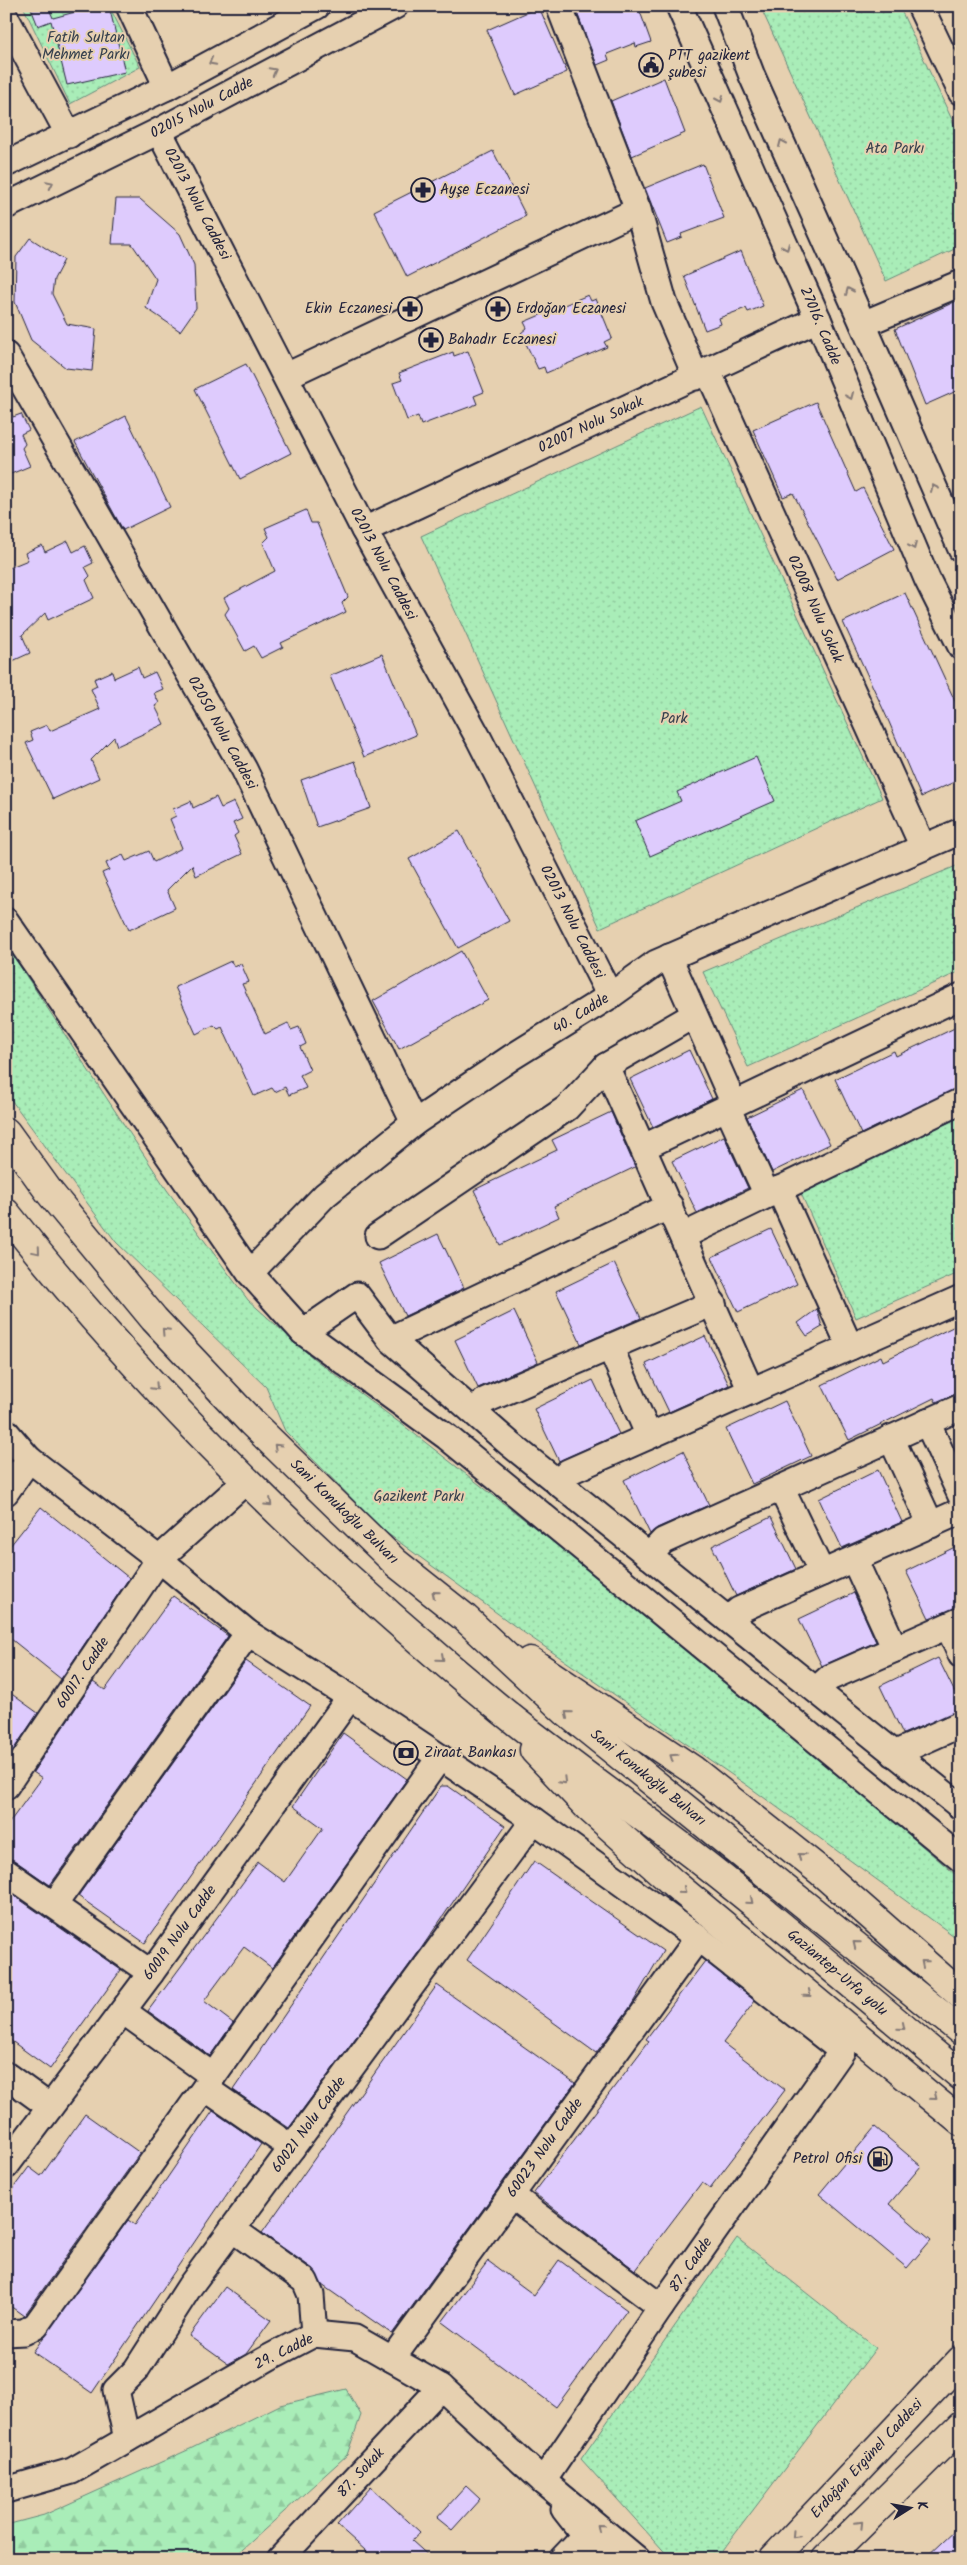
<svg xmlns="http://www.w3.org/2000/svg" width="967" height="2565" font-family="Kalam,sans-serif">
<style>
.forest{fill:url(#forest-firs);stroke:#66887a}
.park{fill:url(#park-dots);stroke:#66887a}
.building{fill:#decbfd;stroke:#22223b}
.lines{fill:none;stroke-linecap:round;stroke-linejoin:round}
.minor-casing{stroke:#22223b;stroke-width:29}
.major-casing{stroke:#22223b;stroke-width:31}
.highway-casing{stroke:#22223b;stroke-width:31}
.minor{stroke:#e6d0b0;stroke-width:25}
.major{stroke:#e6d0b0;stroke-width:28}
.highway{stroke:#e6d0b0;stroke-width:28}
.oneway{stroke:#847976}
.labels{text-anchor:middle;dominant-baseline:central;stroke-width:4;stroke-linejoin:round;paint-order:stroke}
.park-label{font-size:15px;fill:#36404e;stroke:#e6d0b0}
.poi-label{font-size:15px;fill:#22223b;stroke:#e6d0b0;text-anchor:start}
.street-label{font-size:15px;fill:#22223b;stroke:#e6d0b0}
</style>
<defs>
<pattern id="forest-firs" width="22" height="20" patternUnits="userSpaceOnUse" patternTransform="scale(1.25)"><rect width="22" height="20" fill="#a9edb8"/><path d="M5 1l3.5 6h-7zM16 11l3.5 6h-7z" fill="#91cb9f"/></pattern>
<pattern id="park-dots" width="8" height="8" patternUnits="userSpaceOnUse" patternTransform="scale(1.25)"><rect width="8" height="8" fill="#a9edb8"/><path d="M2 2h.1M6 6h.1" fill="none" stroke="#91cb9f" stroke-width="1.8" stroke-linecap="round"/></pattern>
</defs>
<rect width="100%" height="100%" fill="#e6d0b0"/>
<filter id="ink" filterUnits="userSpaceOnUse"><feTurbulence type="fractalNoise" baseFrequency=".02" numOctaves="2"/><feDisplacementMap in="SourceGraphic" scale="10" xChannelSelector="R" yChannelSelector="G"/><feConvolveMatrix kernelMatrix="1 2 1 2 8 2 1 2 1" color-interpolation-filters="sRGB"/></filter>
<g filter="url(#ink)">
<!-- forest -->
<polygon class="forest" points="346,2389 361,2415 347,2455 232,2559 6,2559 6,2525 44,2515 190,2449 280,2405"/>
<!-- park -->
<g class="park">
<polygon points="23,6 109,6 140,67 70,104"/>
<polygon points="760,6 899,6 961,139 961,246 886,281"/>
<polygon points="701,406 882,798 600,928 421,536"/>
<polygon points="961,864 961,971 748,1067 703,972"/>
<polygon points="6,945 167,1190 248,1300 313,1358 412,1432 598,1577 768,1715 961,1879 961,1941 748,1786 523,1632 384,1531 285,1431 266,1387 116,1242 6,1093"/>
<polygon points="961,1117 961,1272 856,1318 799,1189"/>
<polygon points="737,2238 876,2348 716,2559 671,2559 581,2459"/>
</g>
<!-- building -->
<g class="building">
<polygon points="30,6 48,6 53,18 97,6 109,6 125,72 67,85 51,21 38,26"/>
<polygon points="586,6 638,6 651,42 636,47 635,43 607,54 609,60 597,65 576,10"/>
<polygon points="539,7 567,72 515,95 487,30"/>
<polygon points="664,78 685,133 632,156 611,101"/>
<polygon points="493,151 526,216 407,277 374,211"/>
<polygon points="703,164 724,218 681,234 682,237 667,243 645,188"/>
<polygon points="116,199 140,199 180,234 194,265 196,308 180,331 146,308 156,279 132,244 112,244"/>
<polygon points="30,238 64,260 54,279 52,294 67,324 96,329 92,371 66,368 31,340 15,302 16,257"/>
<polygon points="741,251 763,306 748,312 746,308 719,318 721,324 705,330 684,276"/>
<polygon points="588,295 591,301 596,299 612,338 604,342 607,347 546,373 544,367 538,369 521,333 527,328 524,322"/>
<polygon points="961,299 961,389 925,405 895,329"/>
<polygon points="468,351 484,392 474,396 477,404 421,425 418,416 407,420 393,383 402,380 399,373 453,352 454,356"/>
<polygon points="246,364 291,453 240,479 195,389"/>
<polygon points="6,402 13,417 21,414 29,430 21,434 25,444 22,448 30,466 6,476"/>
<polygon points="816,402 856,492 863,488 894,549 837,579 793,493 783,497 753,430"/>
<polygon points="126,416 170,507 123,530 75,442"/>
<polygon points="306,510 311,523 317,523 348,597 342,603 346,612 281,643 283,647 261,658 254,646 245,651 225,614 229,608 224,598 275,571 263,543 269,537 265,528"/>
<polygon points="68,541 73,552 85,546 93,563 85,567 90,576 86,580 94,598 48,620 45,613 22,635 30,653 6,664 6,569 28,560 25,553 42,545 45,552"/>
<polygon points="905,593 961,714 961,779 921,797 889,722 843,622"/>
<polygon points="382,654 416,735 364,757 330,676"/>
<polygon points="138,667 142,678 155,672 163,689 154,693 159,703 155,706 164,724 117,746 114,737 91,760 99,778 53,799 26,743 33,740 30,732 47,725 50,731 100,709 91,689 97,686 94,679 112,671 114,678"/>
<polygon points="756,757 775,801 650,856 635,821 681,801 677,792"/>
<polygon points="355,761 371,808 317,827 301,780"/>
<polygon points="216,797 221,808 234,802 242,819 233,823 238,833 234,836 242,854 196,876 192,865 167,890 175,908 129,930 102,873 109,870 106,863 123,855 126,861 149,851 154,862 182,848 170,819 176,816 173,809 191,801 193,808"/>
<polygon points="459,831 509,921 458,948 409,859"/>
<polygon points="461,951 488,1000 399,1049 373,1001"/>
<polygon points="231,961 234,967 241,964 249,982 242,984 265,1034 288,1023 291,1030 299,1027 306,1044 300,1047 310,1070 300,1075 306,1088 289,1095 285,1087 275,1092 272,1088 254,1096 222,1027 218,1029 214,1025 196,1034 175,987"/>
<polygon points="961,1025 961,1087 861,1134 835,1079 894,1051 896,1056"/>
<polygon points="689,1050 712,1099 653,1127 630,1079"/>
<polygon points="803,1090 830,1144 772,1172 747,1117"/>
<polygon points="611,1112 635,1167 554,1206 559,1217 500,1245 474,1190 557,1150 552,1140"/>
<polygon points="724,1136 748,1188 697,1213 672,1161"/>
<polygon points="771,1229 797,1284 738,1312 712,1257"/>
<polygon points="438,1234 464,1288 405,1316 379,1263"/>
<polygon points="614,1263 641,1318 581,1344 556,1291"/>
<polygon points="817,1309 822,1327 807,1336 798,1323"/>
<polygon points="514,1311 538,1362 478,1388 455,1340"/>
<polygon points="961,1323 961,1391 936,1402 934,1398 849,1440 822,1385 881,1356 883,1361"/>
<polygon points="705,1336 729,1385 669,1412 646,1364"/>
<polygon points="593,1380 619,1434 559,1461 534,1409"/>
<polygon points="785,1401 811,1456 752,1484 726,1429"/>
<polygon points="683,1451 709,1505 657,1528 650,1534 624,1480"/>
<polygon points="878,1470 902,1522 842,1548 819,1499"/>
<polygon points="41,1507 129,1578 61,1679 6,1635 6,1551"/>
<polygon points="771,1517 796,1569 736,1596 712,1546"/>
<polygon points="961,1544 961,1606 929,1618 906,1571"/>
<polygon points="854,1593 876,1642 822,1666 799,1619"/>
<polygon points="173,1596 228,1636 50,1885 14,1860 6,1858 6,1827 42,1778 33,1772 93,1682 105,1690"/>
<polygon points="938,1658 961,1705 961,1710 903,1734 880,1686"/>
<polygon points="246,1661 310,1706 145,1943 78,1896"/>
<polygon points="6,1690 38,1713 10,1755 6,1752"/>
<polygon points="343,1733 407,1779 272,1968 244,1947 204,2001 233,2023 210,2056 148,2011 258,1862 285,1882 323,1828 293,1806"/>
<polygon points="441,1786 448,1786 505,1826 418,1953 289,2128 233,2090"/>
<polygon points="534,1861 663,1951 631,2006 596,2053 467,1960"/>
<polygon points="6,1890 121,1970 50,2069 6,2037"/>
<polygon points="705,1961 755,2001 723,2043 785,2090 710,2188 702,2182 635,2270 534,2193 649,2041 646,2039"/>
<polygon points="437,1985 575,2083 392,2334 322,2285 313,2269 262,2233"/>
<polygon points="213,2111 261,2144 92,2393 33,2352 128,2220 135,2225"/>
<polygon points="85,2114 140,2153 24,2316 6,2303 6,2198 29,2167 41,2176"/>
<polygon points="875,2127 921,2166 889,2204 931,2240 907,2268 819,2194"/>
<polygon points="559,2260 627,2310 556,2407 442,2322 488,2261 534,2295"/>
<polygon points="225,2287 271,2320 246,2354 228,2364 189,2336"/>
<polygon points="466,2486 480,2499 452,2530 437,2518"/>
<polygon points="371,2487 420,2532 412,2541 432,2559 375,2559 337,2525"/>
<polygon points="961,2525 961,2559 925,2559"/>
</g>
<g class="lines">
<!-- minor casing -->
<g class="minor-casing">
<g id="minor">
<polyline points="129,6 167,87"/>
<polyline points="559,6 638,210 664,302 696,377"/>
<polyline points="679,6 818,319 927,579 961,647"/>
<polyline points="725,6 752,76 863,324 961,549"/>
<polyline points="920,6 961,92"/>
<polyline points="6,18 69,135"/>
<polyline points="159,131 364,530 479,739 610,996"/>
<polyline points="6,164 167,87 317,6"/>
<polyline points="6,206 159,131 395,6"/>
<polyline points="863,324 961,283"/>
<polyline points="6,355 244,769 414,1123"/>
<polyline points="708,371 923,847"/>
<polyline points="286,376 638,210"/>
<polyline points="364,530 818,319"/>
<polyline points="6,921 249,1272 303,1332 447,1437 961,1859"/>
<polyline points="669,957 734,1104"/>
<polyline points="606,1066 751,1391"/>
<polyline points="727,1107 767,1195"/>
<polyline points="644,1147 961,996"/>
<polyline points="779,1189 850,1347"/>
<polyline points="378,1236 567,1108 606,1066 694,1015"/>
<polyline points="683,1236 961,1101"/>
<polyline points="250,1273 325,1195 414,1123 512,1057 610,996 656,963 961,831"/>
<polyline points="303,1332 357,1295 390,1339 510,1444 961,1807"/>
<polyline points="390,1339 670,1206"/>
<polyline points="610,1347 649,1436"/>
<polyline points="473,1411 486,1400 713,1303"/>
<polyline points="927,1422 961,1496"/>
<polyline points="6,1432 29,1459 159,1559 248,1633 350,1697 534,1820 698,1938 842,2051 661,2307 543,2481"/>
<polyline points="891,1438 931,1525"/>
<polyline points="558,1483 568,1472 961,1298"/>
<polyline points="781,1488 822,1573"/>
<polyline points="6,1492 29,1459"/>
<polyline points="649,1556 663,1541 961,1407"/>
<polyline points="854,1559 895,1649"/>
<polyline points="728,1619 739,1610 961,1511"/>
<polyline points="948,1626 961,1655"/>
<polyline points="816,1690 829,1678 961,1620"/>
<polyline points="894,1754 961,1724"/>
<polyline points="6,1786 159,1559 246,1481"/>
<polyline points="6,1872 151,1973"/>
<polyline points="54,1905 248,1633"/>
<polyline points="123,2011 213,2076"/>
<polyline points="6,2075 50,2107"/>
<polyline points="205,2088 292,2148"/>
<polyline points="6,2166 151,1973 350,1697"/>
<polyline points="511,2195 661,2307"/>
<polyline points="232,2229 305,2281 311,2295 314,2334"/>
<polyline points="6,2333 24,2332 36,2325 440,1757"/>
<polyline points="392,2359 698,1938"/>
<polyline points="127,2439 116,2390 136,2370 190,2286 534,1820"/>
<polyline points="6,2490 72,2471 268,2358 314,2334 355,2338 441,2387 543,2481 637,2559"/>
<polyline points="564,2509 603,2559"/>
<polyline points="280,2559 441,2387"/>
<polyline points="562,2559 584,2536"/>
</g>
</g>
<!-- major casing -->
<g class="major-casing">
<g id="major">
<polyline points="773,2559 961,2360"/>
<polyline points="826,2559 961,2426"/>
</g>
</g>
<!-- highway casing -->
<g class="highway-casing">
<g id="highway">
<polyline points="6,1132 50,1193 154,1319 252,1423 396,1563 464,1617 566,1712 961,2031"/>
<path d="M6,1213C150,1395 316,1557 494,1704C564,1762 640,1813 711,1869C796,1936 878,2007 961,2076"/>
<polyline points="530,1661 693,1770 820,1871 961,1995"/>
<polyline points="534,1750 589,1808 672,1882 961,2122"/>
</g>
</g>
<!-- minor -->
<use href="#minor" class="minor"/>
<!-- major -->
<use href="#major" class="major"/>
<!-- highway -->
<use href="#highway" class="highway"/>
</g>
<!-- one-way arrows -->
<defs><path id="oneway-chevron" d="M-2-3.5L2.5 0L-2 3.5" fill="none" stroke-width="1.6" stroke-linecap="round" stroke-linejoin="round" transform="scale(1.25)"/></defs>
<g class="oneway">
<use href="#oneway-chevron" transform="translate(212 62) rotate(152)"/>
<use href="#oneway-chevron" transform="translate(273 71) rotate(-28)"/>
<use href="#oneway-chevron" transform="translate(720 99) rotate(66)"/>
<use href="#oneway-chevron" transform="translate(782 143) rotate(-114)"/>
<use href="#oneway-chevron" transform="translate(50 184) rotate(-26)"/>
<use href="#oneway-chevron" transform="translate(786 247) rotate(66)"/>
<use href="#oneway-chevron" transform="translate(849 291) rotate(-114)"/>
<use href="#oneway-chevron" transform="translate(850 396) rotate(67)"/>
<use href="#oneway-chevron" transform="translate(934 488) rotate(-114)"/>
<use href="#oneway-chevron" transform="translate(913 546) rotate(67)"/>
<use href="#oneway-chevron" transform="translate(37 1251) rotate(50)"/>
<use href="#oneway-chevron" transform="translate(165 1331) rotate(-133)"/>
<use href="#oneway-chevron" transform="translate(155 1387) rotate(46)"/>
<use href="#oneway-chevron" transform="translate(277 1447) rotate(-136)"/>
<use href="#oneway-chevron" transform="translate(269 1503) rotate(43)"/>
<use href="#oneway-chevron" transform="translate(435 1594) rotate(-141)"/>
<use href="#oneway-chevron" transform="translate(441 1658) rotate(41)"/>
<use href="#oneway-chevron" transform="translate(568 1714) rotate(-140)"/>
<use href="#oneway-chevron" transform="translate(673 1757) rotate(-146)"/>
<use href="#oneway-chevron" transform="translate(563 1781) rotate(45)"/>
<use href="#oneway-chevron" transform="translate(801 1856) rotate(-141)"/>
<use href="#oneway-chevron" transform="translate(683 1891) rotate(40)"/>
<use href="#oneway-chevron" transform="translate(750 1901) rotate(40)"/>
<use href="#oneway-chevron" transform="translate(856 1944) rotate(-141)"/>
<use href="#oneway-chevron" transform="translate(924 1963) rotate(-139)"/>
<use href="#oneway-chevron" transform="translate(808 1994) rotate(40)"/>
<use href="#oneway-chevron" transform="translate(902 2027) rotate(40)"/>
<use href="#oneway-chevron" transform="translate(934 2097) rotate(39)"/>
<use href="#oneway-chevron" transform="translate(860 2524) rotate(-46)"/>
<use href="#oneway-chevron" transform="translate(600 2527) rotate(-140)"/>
<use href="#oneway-chevron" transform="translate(795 2535) rotate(133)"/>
</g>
</g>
<!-- icons -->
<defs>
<g id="civic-ring" transform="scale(1.25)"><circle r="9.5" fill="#e6d0b0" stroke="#22223b" stroke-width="1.5"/><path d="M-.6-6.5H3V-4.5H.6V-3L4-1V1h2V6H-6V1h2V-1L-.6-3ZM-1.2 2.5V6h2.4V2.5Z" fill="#22223b"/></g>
<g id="pharmacy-ring" transform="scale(1.25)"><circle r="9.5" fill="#e6d0b0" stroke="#22223b" stroke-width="1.5"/><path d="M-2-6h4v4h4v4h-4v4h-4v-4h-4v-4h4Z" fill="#22223b"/></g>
<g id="bank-ring" transform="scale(1.25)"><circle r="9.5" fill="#e6d0b0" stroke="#22223b" stroke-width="1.5"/><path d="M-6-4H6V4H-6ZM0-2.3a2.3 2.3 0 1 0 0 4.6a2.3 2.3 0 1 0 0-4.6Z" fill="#22223b"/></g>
<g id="fuel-ring" transform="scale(1.25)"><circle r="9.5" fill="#e6d0b0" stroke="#22223b" stroke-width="1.5"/><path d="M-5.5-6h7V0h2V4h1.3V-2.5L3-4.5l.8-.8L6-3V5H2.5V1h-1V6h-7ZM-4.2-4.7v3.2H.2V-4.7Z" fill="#22223b"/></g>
</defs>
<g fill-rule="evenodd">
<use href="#civic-ring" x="651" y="65"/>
<use href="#pharmacy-ring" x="423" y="190"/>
<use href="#pharmacy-ring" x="410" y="309"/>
<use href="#pharmacy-ring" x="498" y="309"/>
<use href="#pharmacy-ring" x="431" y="340"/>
<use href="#bank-ring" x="406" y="1753"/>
<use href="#fuel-ring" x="880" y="2159"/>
</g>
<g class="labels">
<!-- park labels -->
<g class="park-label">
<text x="86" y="38">Fatih Sultan<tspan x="86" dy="17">Mehmet Parkı</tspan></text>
<text x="895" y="149">Ata Parkı</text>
<text x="674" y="719">Park</text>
<text x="419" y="1497">Gazikent Parkı</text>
</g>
<!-- poi labels -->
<g class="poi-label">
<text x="668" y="56">PTT gazikent<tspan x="668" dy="17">şubesi</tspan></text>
<text x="440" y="190">Ayşe Eczanesi</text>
<text x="392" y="309" text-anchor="end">Ekin Eczanesi</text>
<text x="516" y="309">Erdoğan Eczanesi</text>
<text x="448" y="340">Bahadır Eczanesi</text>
<text x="424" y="1753">Ziraat Bankası</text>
<text x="862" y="2159" text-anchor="end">Petrol Ofisi</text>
</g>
<!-- street labels -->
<g class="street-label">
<text transform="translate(202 108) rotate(-28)">02015 Nolu Cadde</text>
<text transform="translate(197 204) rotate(62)">02013 Nolu Caddesi</text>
<text transform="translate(820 326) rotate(67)">27016. Cadde</text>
<text transform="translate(591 425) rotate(-25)">02007 Nolu Sokak</text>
<text transform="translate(383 564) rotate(62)">02013 Nolu Caddesi</text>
<text transform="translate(815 609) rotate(66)">02008 Nolu Sokak</text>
<text transform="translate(222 733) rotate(61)">02050 Nolu Caddesi</text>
<text transform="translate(572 922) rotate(63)">02013 Nolu Caddesi</text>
<text transform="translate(581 1014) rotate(-32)">40. Cadde</text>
<text transform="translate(344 1512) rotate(44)">Sani Konukoğlu Bulvarı</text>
<text transform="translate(83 1673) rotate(-56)">60017. Cadde</text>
<text transform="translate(648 1778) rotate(39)">Sani Konukoğlu Bulvarı</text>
<text transform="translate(180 1933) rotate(-54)">60019 Nolu Cadde</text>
<text transform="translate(837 1973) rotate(40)">Gaziantep-Urfa yolu</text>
<text transform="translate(309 2125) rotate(-54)">60021 Nolu Cadde</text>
<text transform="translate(545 2148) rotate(-54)">60023 Nolu Cadde</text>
<text transform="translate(691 2265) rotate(-55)">87. Cadde</text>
<text transform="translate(284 2352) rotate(-26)">29. Cadde</text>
<text transform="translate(867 2459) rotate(-47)">Erdoğan Ergünel Caddesi</text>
<text transform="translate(361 2473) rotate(-47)">87. Sokak</text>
</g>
</g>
<!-- margin -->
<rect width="967" height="2565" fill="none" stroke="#e6d0b0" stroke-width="25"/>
<rect x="12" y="12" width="942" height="2540" fill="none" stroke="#22223b" stroke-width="2" filter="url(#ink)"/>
<!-- north arrow -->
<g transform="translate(910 2508) rotate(79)" stroke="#e6d0b0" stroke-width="4" paint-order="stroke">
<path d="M0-4L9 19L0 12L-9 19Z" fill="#22223b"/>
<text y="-8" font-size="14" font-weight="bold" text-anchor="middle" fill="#22223b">K</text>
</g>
</svg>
